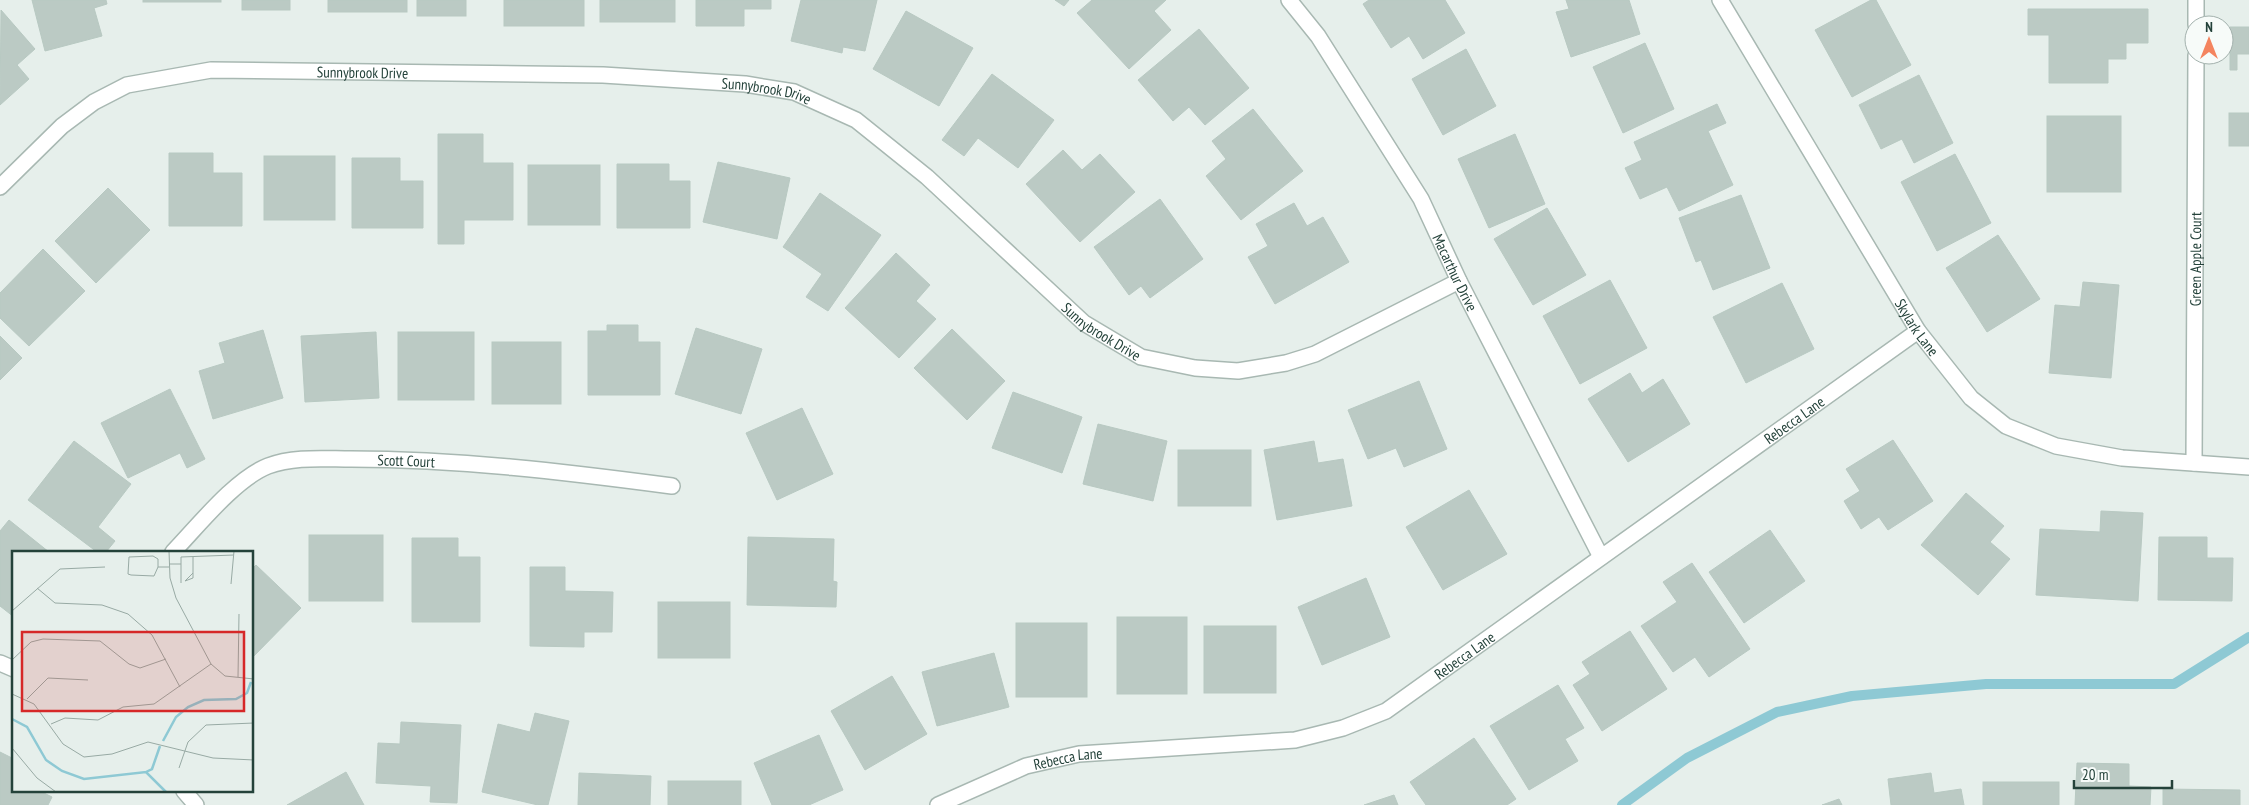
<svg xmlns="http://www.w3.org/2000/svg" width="2249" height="805" font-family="'PT Sans Narrow',sans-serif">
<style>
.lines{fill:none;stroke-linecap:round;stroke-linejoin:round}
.stream{stroke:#8ec9d4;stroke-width:10}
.building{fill:#bbcac4;stroke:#b8c9c2}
.street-casing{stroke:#a8b8b2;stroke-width:18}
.street{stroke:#fff;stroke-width:15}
.labels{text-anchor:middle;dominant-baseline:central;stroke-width:5;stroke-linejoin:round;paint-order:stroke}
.street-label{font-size:15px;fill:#24423a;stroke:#f7fbf9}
.inset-river{fill:none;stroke:#8ec9d4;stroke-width:2.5}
.inset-road{fill:none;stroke:#98aaa4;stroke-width:1}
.view{fill:#d62828;fill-opacity:0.15;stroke:#d62828;stroke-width:2.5}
.inset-edge{fill:none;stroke:#24423a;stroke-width:2.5}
</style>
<rect width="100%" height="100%" fill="#e6efeb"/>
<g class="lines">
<!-- stream -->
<polyline class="stream" points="1622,805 1687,758 1777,712 1852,696 1986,684 2174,684 2249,637"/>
</g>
<!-- building -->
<g class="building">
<polygon points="32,0 106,0 107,4 94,8 102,36 45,51"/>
<rect x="143" y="0" width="78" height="2"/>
<rect x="242" y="0" width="48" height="10"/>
<rect x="328" y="0" width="79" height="12"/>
<rect x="417" y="0" width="49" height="16"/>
<rect x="504" y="0" width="80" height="26"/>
<rect x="600" y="0" width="75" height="22"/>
<polygon points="696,0 771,0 771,9 744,9 744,26 696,26"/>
<polygon points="801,0 877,0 865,51 843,47 842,53 791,41"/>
<polygon points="1055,0 1069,0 1064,6"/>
<polygon points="1092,0 1166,0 1154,11 1171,30 1129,69 1077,13"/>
<polygon points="1369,0 1445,0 1465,33 1423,59 1409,36 1391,48 1363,4"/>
<polygon points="1566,0 1629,0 1640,34 1571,57 1556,12 1569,9"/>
<polygon points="1871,0 1876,0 1911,65 1852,97 1815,30"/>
<polygon points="2028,9 2148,9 2148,43 2126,43 2126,59 2108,59 2108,83 2049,83 2049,35 2028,35"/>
<polygon points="1,10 35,49 17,65 29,79 0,105"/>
<polygon points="906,11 973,48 939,106 873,69"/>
<polygon points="2230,27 2249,27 2249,54 2237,54 2237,70 2230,70"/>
<polygon points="1199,29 1249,88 1205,125 1189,107 1173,121 1138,80"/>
<polygon points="1645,43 1674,109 1623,133 1593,67"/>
<polygon points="1466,49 1496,106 1443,135 1412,79"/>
<polygon points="992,74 1054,120 1018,168 978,138 964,156 942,140"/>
<polygon points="1919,75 1953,143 1914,163 1902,139 1881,149 1859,105"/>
<polygon points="1717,104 1726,123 1708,131 1733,185 1679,211 1667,187 1640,199 1625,168 1642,160 1634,142"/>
<polygon points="1253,109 1303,171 1241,220 1206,176 1226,159 1212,141"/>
<rect x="2229" y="113" width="20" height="33"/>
<rect x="2047" y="116" width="74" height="76"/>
<polygon points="438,134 483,134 483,163 513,163 513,220 464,220 464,244 438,244"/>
<polygon points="1515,134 1545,204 1489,228 1458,159"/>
<polygon points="1063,150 1082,170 1100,154 1135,192 1080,242 1026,184"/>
<polygon points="169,153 213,153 213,173 242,173 242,226 169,226"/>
<polygon points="1955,154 1991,223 1937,251 1901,182"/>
<rect x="264" y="156" width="71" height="64"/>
<polygon points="352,158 400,158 400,181 423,181 423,228 352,228"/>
<polygon points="718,162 790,178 777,239 703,222"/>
<polygon points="617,164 669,164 669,181 690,181 690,228 617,228"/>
<rect x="528" y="165" width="72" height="60"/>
<polygon points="108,188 150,230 96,283 55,241"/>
<polygon points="820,193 881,235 828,311 806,297 822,274 783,247"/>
<polygon points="1741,195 1770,268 1713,290 1701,260 1696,262 1679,218"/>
<polygon points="1160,199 1203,259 1150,298 1141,286 1129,295 1094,247"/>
<polygon points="1294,203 1307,226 1323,217 1349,262 1275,304 1248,257 1268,246 1256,224"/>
<polygon points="1547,208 1586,275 1533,305 1494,239"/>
<polygon points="1998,235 2040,299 1987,332 1946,268"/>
<polygon points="43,249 85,291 29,346 0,318 0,293"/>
<polygon points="896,253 930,285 916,301 936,319 899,358 845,308"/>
<polygon points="1610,280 1647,348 1580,384 1543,316"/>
<polygon points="2083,282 2119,285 2111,378 2049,373 2055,305 2080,307"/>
<polygon points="1782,283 1814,349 1746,383 1713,317"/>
<polygon points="607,325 638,325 638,342 660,342 660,395 588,395 588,331 607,331"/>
<polygon points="696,328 762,349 741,414 675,394"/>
<polygon points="952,329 1005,381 967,420 914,368"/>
<polygon points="263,330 283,398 213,419 199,371 225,363 219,343"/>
<polygon points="376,332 379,398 305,402 301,336"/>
<rect x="398" y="332" width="76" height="68"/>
<polygon points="0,336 22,358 0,380"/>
<rect x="492" y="342" width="69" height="62"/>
<polygon points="1630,373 1642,393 1663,379 1690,424 1628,462 1588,399"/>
<polygon points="1419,381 1447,449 1404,467 1396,448 1368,459 1348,410"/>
<polygon points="170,389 205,459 187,468 180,453 128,478 101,423"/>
<polygon points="1013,392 1082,417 1062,473 992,448"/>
<polygon points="802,408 833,474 777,500 746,433"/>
<polygon points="1098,424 1167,441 1153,501 1083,484"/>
<polygon points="1893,440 1933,501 1888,530 1879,517 1861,529 1844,501 1860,491 1846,469"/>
<polygon points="74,441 131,484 98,527 115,541 106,552 97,552 28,500"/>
<polygon points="1314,441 1318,463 1343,459 1352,506 1277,520 1264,450"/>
<rect x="1178" y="450" width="73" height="56"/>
<polygon points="1469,490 1507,554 1443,590 1406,527"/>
<polygon points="1966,493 2004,526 1990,542 2010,559 1978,595 1921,545"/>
<polygon points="2101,511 2143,513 2138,601 2036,595 2040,529 2100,532"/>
<polygon points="9,520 49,552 14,552 14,617 0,606 0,531"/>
<polygon points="1770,530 1805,581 1744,623 1709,572"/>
<rect x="309" y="535" width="74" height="66"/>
<polygon points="748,537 834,539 833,581 837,582 836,607 747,605"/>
<polygon points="2159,537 2207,537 2207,558 2233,558 2232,601 2158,600"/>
<polygon points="412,538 458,538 458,557 480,557 480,622 412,622"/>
<polygon points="1692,563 1750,649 1709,677 1695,657 1673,672 1641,626 1677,602 1663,582"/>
<polygon points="256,565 301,608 252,658 252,569"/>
<polygon points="530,567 565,567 565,591 613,592 612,632 584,632 584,647 530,646"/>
<polygon points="1366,578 1390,637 1322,665 1298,607"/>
<rect x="658" y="602" width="72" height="56"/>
<rect x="1117" y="617" width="70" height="77"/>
<rect x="1016" y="623" width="71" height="74"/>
<rect x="1204" y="626" width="72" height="67"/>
<polygon points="1630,631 1667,689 1602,731 1573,685 1590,674 1582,662"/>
<polygon points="994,653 1009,707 937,726 922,672"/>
<polygon points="892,676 927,734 865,770 831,711"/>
<polygon points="1558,685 1584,728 1565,739 1578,761 1529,790 1490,726"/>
<polygon points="535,713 569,721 548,805 538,805 482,792 498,724 530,732"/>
<polygon points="401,722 461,725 457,803 430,802 431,786 376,783 378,743 400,744"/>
<polygon points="819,735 843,790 809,805 772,805 754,763"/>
<polygon points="1474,738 1516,799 1507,805 1426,805 1410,782"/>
<polygon points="0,752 14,759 14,791 40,791 52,797 48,805 0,805"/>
<polygon points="2077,763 2129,764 2129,786 2151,787 2150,805 2075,805"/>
<polygon points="346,772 364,805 287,805"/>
<polygon points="579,773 651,776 650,805 578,805"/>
<polygon points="1931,773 1934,793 1961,789 1964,805 1891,805 1888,779"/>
<rect x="668" y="781" width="73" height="24"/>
<rect x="1983" y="782" width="76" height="23"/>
<polygon points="2163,789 2240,790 2240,805 2163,805"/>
<polygon points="1394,795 1398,805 1364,805"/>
<polygon points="1839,799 1842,805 1822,805"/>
</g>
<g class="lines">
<!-- street casing -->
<g class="street-casing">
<g id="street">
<path id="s1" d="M1289,0L1318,36L1421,199L1459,281L1601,557"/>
<path id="s2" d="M1720,0L1918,331L1971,398L2006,426L2056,446L2122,458L2249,467"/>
<polyline points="2196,25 2196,0"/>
<path id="s3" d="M0,187L62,126L94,102L127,85L211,70L603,75L745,84L794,92L856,120L927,177L1084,323L1141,357L1195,368L1238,371L1286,363L1315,354L1459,281"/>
<path id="s4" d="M2194,463L2196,55"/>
<path id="s5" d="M173,552C198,526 235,479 268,466C294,456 324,459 351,459C458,459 566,472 672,486"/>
<polyline points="0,663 14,669"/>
<polyline points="184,791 196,805"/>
<path id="s6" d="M938,805L1026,766L1079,754L1295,740L1343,728L1386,711L1918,331"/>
</g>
</g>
<!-- street -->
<use href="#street" class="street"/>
</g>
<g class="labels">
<!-- street labels -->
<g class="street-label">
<text stroke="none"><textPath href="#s3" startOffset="401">Sunnybrook Drive</textPath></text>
<text stroke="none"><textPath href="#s3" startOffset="806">Sunnybrook Drive</textPath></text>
<text stroke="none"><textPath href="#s4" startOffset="204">Green Apple Court</textPath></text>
<text stroke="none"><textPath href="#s1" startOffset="320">Macarthur Drive</textPath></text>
<text stroke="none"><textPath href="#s2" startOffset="382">Skylark Lane</textPath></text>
<text stroke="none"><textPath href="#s3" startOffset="1226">Sunnybrook Drive</textPath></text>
<text stroke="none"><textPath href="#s6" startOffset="964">Rebecca Lane</textPath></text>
<text stroke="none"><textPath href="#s5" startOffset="268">Scott Court</textPath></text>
<text stroke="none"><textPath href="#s6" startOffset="559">Rebecca Lane</textPath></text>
<text stroke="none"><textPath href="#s6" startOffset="139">Rebecca Lane</textPath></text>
</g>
</g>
<!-- overview -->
<g transform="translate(12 551)">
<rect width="241" height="241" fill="#e6efeb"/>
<path class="inset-river" d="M0,168L15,176L34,209L50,220L72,228L134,221L154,241M151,190L164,166L176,156L192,149L224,148L235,142L239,131M134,221L140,218L148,195"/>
<path class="inset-road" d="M157,0L158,27L164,47L199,113L213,125L242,128M157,13H169V6L222,4M146,16V8L141,5L117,6L116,23L119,24L142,25L146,16H157M181,22L173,30L181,27V6M169,32V13M219,33L222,0M25,37L43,52L90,54L116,63L140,84L168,136M0,60L48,18L93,16M0,109L19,91L31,88L88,90L117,113L128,117L154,108M226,126L227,63M0,143L22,153L51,193L72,206L100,203L136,191L201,207L242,209M15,148L36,127L76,129M39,173L53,167L86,169L111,156L142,153L199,113M0,197L25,227L44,241M167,217L176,191L194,174L242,172"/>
<path class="view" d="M10,81H232V160H10Z"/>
<rect width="241" height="241" class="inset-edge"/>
</g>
<!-- north arrow -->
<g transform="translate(2209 40)"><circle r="24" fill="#f7fbf9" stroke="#a3b1ad"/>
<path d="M0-4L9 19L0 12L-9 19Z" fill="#f4845f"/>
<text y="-8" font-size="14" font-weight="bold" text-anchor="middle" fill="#24423a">N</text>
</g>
<!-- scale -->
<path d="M2074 780v8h98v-8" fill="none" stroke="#24423a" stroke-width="2.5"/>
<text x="2082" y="780" font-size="15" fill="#24423a" stroke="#f7fbf9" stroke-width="4" paint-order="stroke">20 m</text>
</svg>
